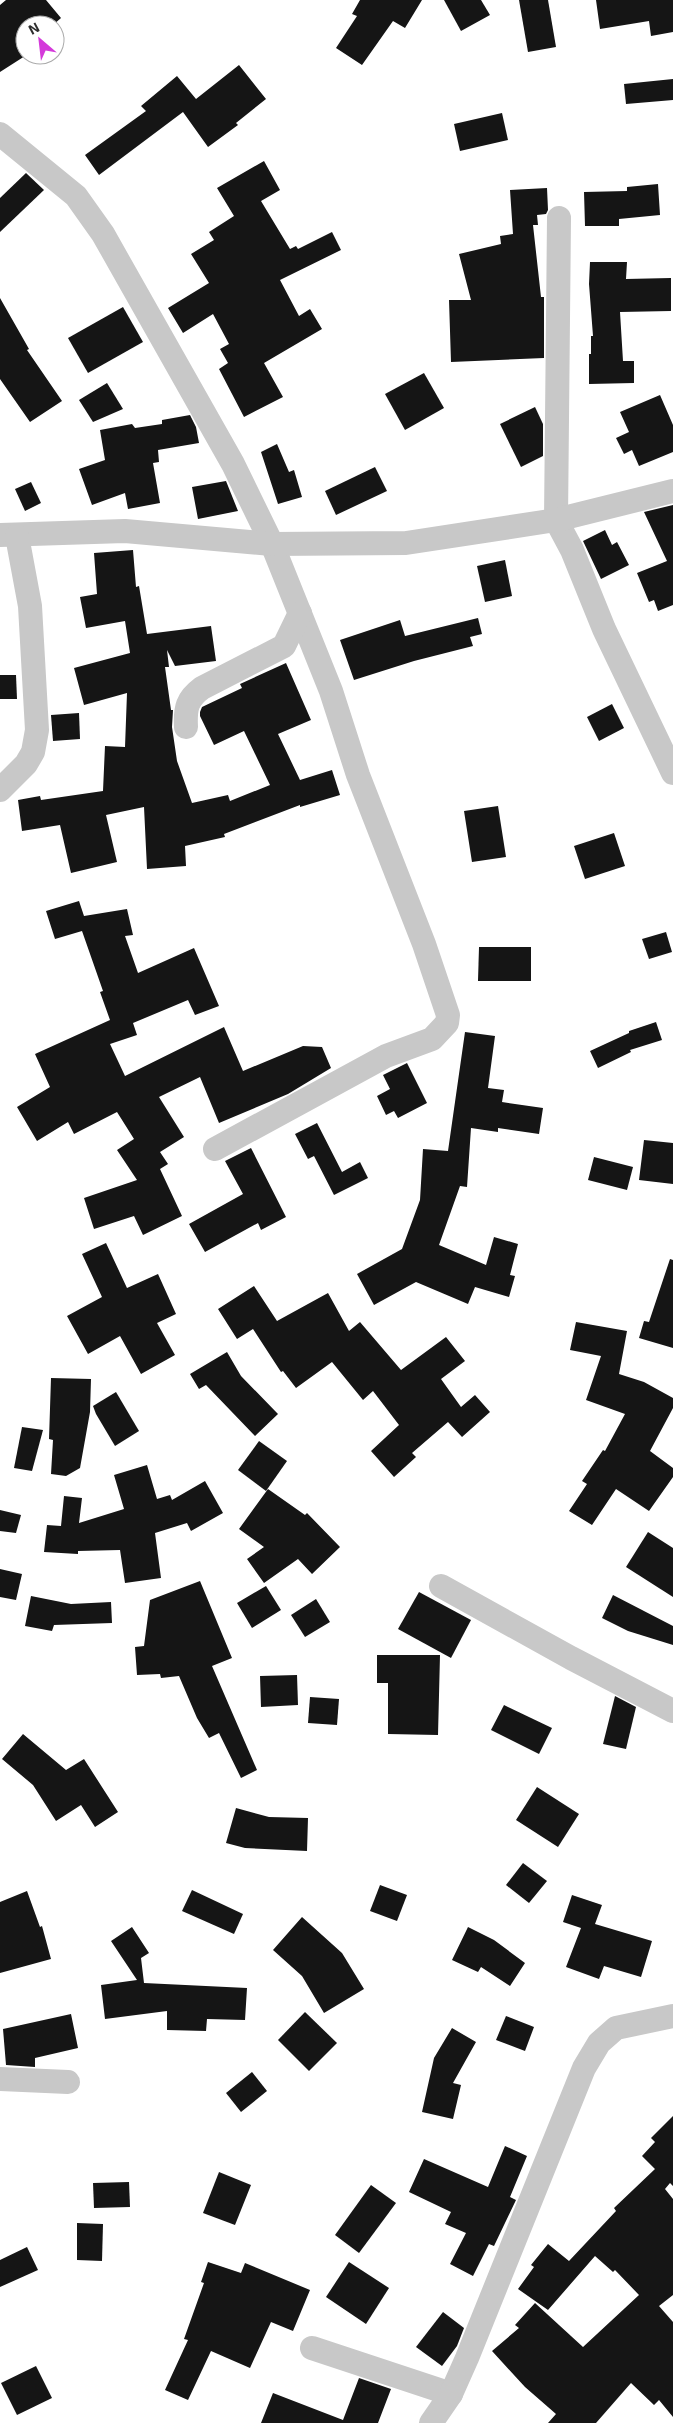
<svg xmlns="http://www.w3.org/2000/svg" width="673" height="2423" font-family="'Exo 2',sans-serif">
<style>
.building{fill:#151515}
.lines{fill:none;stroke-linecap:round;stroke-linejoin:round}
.minor{stroke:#c8c8c8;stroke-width:24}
</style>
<rect width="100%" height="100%" fill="#fff"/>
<!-- building -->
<g class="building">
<polygon points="6,0 46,0 61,18 53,25 25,25 25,56 0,72 0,5"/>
<polygon points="360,0 422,0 405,28 393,21 362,65 336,48 357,16 352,14"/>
<polygon points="444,0 481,0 490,15 461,31"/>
<polygon points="519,0 548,0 556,47 528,52"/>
<polygon points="596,0 673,0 673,32 651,36 649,21 600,29"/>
<polygon points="239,65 266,99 236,123 238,125 208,147 183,112 99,175 85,155 146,111 141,106 177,76 196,99"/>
<polygon points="673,79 673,100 626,104 624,84"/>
<polygon points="502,113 508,140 460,151 454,124"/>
<polygon points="264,161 280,190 261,201 290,249 296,246 298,249 332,232 341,250 280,280 299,316 310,309 322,329 264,363 283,397 244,417 219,369 228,363 220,349 229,344 213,314 183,333 168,308 209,283 191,254 214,240 209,232 234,216 217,188"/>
<polygon points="26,173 44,190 0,232 0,198"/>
<polygon points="658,184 660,215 619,219 619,226 585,226 584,192 627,191 627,187"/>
<polygon points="547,188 548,210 546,214 537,215 538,225 533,225 541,297 544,297 544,358 451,362 449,300 471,300 459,254 501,244 500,236 513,234 510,190"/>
<polygon points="590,262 627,262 626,279 671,278 671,311 620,312 623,361 634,361 634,383 589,384 589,354 591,354 591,336 593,336 589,284"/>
<polygon points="0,298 29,349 27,350 62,401 30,422 0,379"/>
<polygon points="123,307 143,342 88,373 68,338"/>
<polygon points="424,373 444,408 405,430 385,394"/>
<polygon points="107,383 123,409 93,422 79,400"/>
<polygon points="660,395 673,425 673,452 639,466 632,450 624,454 616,438 629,432 620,412"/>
<polygon points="535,407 543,424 543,456 521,467 500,424"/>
<polygon points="190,415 196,427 199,443 158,450 159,462 153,463 160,503 128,509 125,493 92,505 79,469 105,460 100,430 132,424 135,428 162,424 162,420"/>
<polygon points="277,444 289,472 294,470 302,497 278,504 261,452"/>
<polygon points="375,467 387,491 336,515 325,491"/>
<polygon points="226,481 238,511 198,519 192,487"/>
<polygon points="31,482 41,503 25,511 15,489"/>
<polygon points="673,505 673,605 658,611 654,600 649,602 637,573 667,561 644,512"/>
<polygon points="605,530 612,545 617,542 629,565 601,579 583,541"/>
<polygon points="133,550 136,587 139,586 147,634 211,626 216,661 175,666 167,650 169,667 165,667 171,710 173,710 172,727 177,761 192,803 228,795 230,801 270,785 244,731 214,745 200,716 200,712 202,707 242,688 240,684 286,663 311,720 278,734 300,780 332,770 340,795 300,807 300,805 224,834 225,837 185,846 186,866 147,869 144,807 106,815 117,862 71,873 60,825 22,831 18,800 40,796 41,800 103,791 105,746 125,747 127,693 84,705 74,668 130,653 125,621 86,628 80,597 97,594 94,553"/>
<polygon points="505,560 512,596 485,602 477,566"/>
<polygon points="478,618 482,634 470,637 473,646 414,661 354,680 340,640 400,620 405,636"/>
<polygon points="0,675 16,675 17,699 0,699"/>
<polygon points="612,704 624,728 599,741 587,717"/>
<polygon points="79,713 80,739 53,741 51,715"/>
<polygon points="498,806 506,857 472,862 464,811"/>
<polygon points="614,833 625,866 585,879 574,846"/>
<polygon points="79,901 84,916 127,909 133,935 125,936 138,973 194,948 219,1006 195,1015 188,1000 133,1023 137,1035 110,1044 125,1076 224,1027 243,1071 303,1046 322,1047 331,1068 288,1094 219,1123 200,1077 159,1097 184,1137 160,1152 168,1164 160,1169 182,1216 143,1235 134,1216 94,1229 84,1198 137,1180 117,1150 134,1139 117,1112 74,1134 68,1122 37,1141 17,1107 50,1087 35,1054 110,1020 100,992 103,991 82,931 55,939 46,911"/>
<polygon points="666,932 672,952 649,959 642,939"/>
<polygon points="479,947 531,947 531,981 478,981"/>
<polygon points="656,1022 662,1040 630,1050 631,1052 598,1068 590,1051 629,1033 629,1031"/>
<polygon points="465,1032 495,1036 488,1088 504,1090 502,1102 543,1108 539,1134 498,1128 498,1132 471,1128 467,1187 460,1186 439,1245 486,1265 494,1237 518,1244 510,1275 515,1276 509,1297 475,1287 468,1304 416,1282 374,1305 357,1274 402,1249 420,1200 423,1149 448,1151"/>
<polygon points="407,1063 427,1103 398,1118 394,1111 386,1115 377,1096 390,1089 383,1075"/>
<polygon points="317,1123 342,1172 360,1162 368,1178 334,1195 314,1156 308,1159 295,1134"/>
<polygon points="644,1140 673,1143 673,1184 639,1180"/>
<polygon points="251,1148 286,1217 261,1230 258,1223 205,1252 189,1224 243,1194 225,1161"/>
<polygon points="594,1157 633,1167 627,1190 588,1180"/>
<polygon points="106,1243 127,1288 158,1274 176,1314 157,1323 175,1355 141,1374 120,1336 88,1354 67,1316 102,1297 82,1254"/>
<polygon points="670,1259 673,1260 673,1348 639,1338 644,1321 649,1322"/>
<polygon points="254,1286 277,1321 328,1293 349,1331 360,1322 401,1370 446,1337 465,1361 441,1379 461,1407 475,1395 490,1412 462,1437 448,1422 412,1453 416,1457 394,1477 371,1451 399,1425 373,1391 363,1400 332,1362 296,1388 283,1371 281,1372 253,1329 237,1339 218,1309"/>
<polygon points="576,1322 627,1331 619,1374 644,1382 673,1398 673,1408 650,1451 673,1468 673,1477 649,1511 616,1489 592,1525 569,1511 587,1484 582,1481 603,1450 605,1451 625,1414 586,1400 601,1356 570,1350"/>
<polygon points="227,1352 241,1376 278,1414 255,1436 206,1385 199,1389 190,1374"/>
<polygon points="51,1378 91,1379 90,1412 80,1468 66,1476 51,1474 53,1440 49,1439"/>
<polygon points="116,1392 139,1431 115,1446 96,1414 93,1406"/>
<polygon points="22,1427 43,1430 32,1471 14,1468"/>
<polygon points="259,1441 287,1461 266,1491 238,1470"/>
<polygon points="147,1465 157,1499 170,1495 172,1500 205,1481 223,1513 191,1531 187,1523 155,1533 161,1578 125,1583 120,1550 78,1551 78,1554 44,1552 47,1525 61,1526 64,1496 82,1498 79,1523 124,1509 114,1475"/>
<polygon points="268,1489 305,1515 307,1513 340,1547 312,1574 298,1559 264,1583 247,1559 264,1547 239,1529"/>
<polygon points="0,1510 21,1515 16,1533 0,1531"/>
<polygon points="648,1532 673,1548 673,1597 626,1567"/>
<polygon points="0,1569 22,1574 16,1600 0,1597"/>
<polygon points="200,1581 232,1658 212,1666 257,1770 241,1778 219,1733 209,1738 197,1718 179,1676 161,1678 160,1674 137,1675 135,1647 144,1646 150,1600"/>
<polygon points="266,1586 281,1610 252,1628 237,1603"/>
<polygon points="419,1592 471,1620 451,1658 398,1629"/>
<polygon points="613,1595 673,1626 673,1645 628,1631 602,1618"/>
<polygon points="31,1596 71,1604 111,1602 112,1623 54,1625 52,1631 25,1626"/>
<polygon points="316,1599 330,1622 305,1637 291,1615"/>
<polygon points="377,1655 440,1655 438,1735 388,1734 388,1683 377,1683"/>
<polygon points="297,1675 298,1705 261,1707 260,1676"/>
<polygon points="615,1696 636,1707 626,1749 603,1744"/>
<polygon points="310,1697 339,1699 337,1725 308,1723"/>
<polygon points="504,1705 552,1728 539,1754 491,1730"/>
<polygon points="23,1734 66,1770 84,1759 118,1812 95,1827 81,1805 56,1821 33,1785 2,1759"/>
<polygon points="537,1787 579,1814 558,1847 516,1820"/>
<polygon points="236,1808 269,1817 308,1818 307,1851 245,1848 226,1843"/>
<polygon points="523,1863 547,1881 529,1903 506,1885"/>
<polygon points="380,1885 407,1895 397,1921 370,1911"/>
<polygon points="192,1890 243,1914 234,1934 182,1911"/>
<polygon points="27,1891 40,1927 42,1926 51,1959 0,1973 0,1902"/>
<polygon points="572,1895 602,1905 595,1924 652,1941 641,1977 604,1966 599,1979 566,1967 581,1928 563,1922"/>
<polygon points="302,1917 342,1953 364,1989 324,2013 302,1976 273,1950"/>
<polygon points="132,1927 149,1953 141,1958 144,1983 247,1988 245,2020 207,2019 206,2031 167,2030 167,2011 105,2019 101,1985 137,1980 111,1941"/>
<polygon points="468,1927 494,1940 525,1963 510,1986 481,1967 478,1972 452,1960"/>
<polygon points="305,2012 337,2043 309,2071 278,2040"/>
<polygon points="71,2014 78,2048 35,2058 35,2067 6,2065 3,2029"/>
<polygon points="506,2016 534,2027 525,2051 496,2040"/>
<polygon points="452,2028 476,2042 453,2083 461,2085 453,2119 422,2112 434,2058"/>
<polygon points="252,2072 267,2091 241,2112 226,2093"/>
<polygon points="673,2116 673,2186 670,2183 665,2189 673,2199 673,2295 659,2306 673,2322 673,2417 659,2400 654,2405 631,2383 596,2423 548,2423 556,2414 525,2387 492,2351 519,2328 515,2325 535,2303 583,2347 639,2295 615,2270 613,2272 595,2256 548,2310 518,2289 534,2267 531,2265 548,2244 569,2261 616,2211 614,2208 655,2169 642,2156 655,2142 651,2138"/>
<polygon points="505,2146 527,2156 510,2197 516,2200 494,2246 489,2244 473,2276 450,2264 466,2233 445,2224 451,2212 409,2192 424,2159 488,2187"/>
<polygon points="219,2172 251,2185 235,2225 203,2213"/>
<polygon points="129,2182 130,2207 94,2208 93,2183"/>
<polygon points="371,2185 396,2203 359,2253 335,2235"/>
<polygon points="77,2223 103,2224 102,2261 77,2260"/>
<polygon points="27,2247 38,2270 0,2287 0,2260"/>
<polygon points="208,2262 241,2273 245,2263 310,2290 293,2331 271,2322 250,2368 211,2351 188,2400 165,2390 188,2340 184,2339 204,2283 201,2282"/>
<polygon points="349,2262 389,2288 366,2324 326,2297"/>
<polygon points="443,2312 464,2328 457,2346 442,2366 416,2347"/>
<polygon points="36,2366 52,2398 17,2415 1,2383"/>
<polygon points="359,2378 391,2389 378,2423 261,2423 273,2393 343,2420"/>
</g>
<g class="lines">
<!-- minor -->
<g class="minor">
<polyline points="0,134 76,196 103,234 233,464 272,544 331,691 358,775 424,944 448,1015 447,1023 432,1039 386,1056 215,1149"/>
<polyline points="559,218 556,520 572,550 604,629 673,773"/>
<polyline points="0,535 125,531 272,544 406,543 556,520 673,491"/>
<path d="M186,727C185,708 187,699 202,688L284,646L300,613"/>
<polyline points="0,790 26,764 33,752 37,730 30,606 17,536"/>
<polyline points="441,1586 571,1658 673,1711"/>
<polyline points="0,2079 68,2082"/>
<polyline points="312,2348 451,2394"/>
<polyline points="431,2423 451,2394 467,2358 584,2068 599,2043 616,2028 673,2016"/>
</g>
</g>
<!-- north arrow -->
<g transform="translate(40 40) rotate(332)"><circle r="24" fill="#ffffff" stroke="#ababab"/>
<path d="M0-4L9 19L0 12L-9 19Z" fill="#d43ada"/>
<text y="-8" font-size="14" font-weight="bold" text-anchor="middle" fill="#2e2e2e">N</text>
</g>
</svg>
